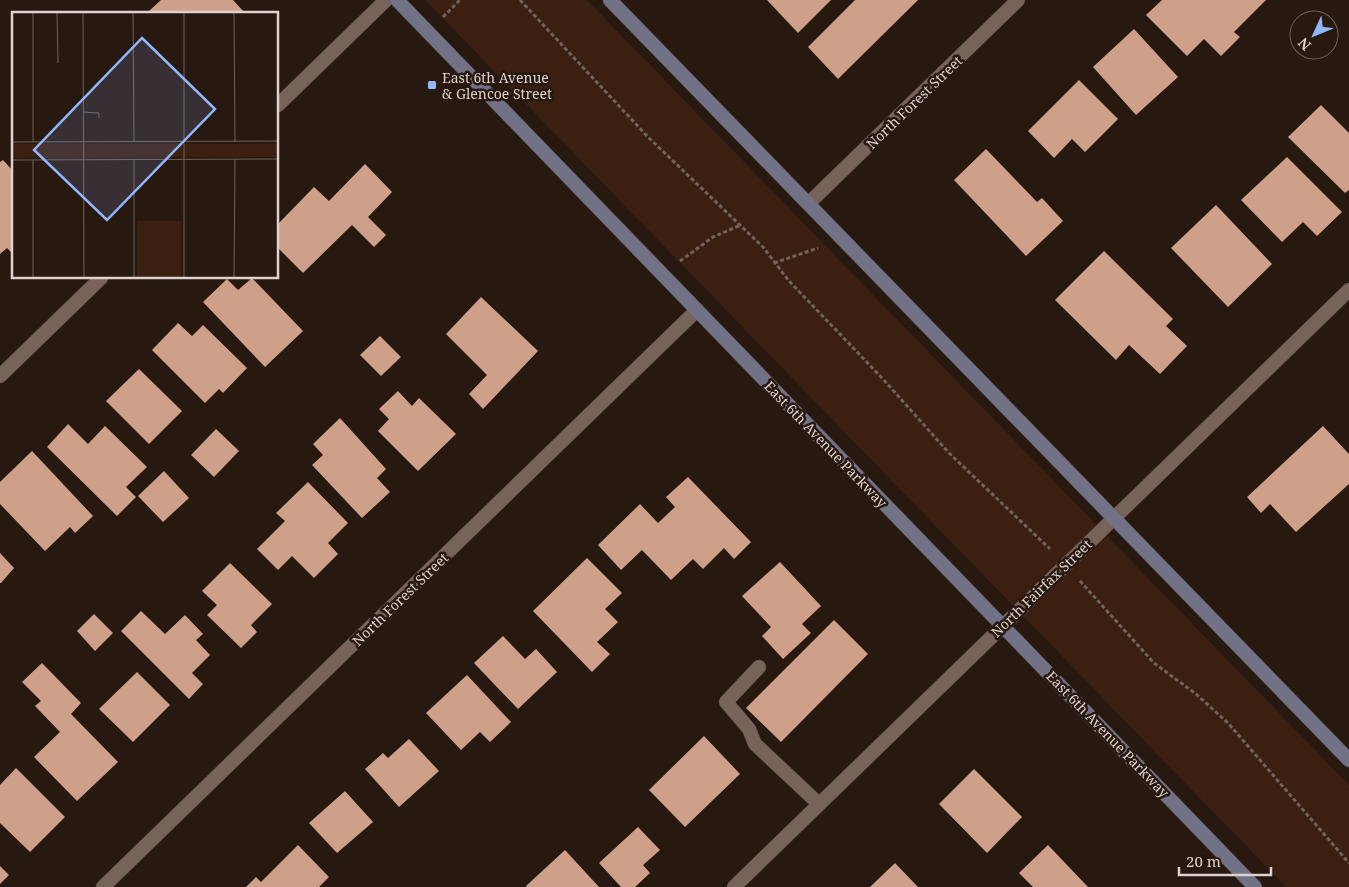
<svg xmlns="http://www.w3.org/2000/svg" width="1349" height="887" font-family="'Noto Serif',serif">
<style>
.green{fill:#3b1f10}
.building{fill:#cfa089}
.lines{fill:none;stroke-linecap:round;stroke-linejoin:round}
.service-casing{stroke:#3c312e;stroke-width:15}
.minor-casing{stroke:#3c312e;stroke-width:15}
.secondary-casing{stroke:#3c312e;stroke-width:15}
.path{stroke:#71645d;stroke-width:3;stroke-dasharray:4 2.5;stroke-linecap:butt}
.service{stroke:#77635a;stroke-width:14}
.minor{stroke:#77635a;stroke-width:14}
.secondary{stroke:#727286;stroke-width:14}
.poi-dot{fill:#91b8fd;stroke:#271810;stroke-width:2}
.labels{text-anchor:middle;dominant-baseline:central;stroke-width:5;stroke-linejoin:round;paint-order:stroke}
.poi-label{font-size:14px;fill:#ddd2cd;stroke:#271810;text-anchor:start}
.street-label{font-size:14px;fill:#ddd2cd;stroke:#271810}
.inset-road{fill:none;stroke:#70625c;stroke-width:1}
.view{fill:#91b8fd;fill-opacity:0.15;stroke:#91b8fd;stroke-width:2.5}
.inset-edge{fill:none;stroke:#ddd2cd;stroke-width:2.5}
</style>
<rect width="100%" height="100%" fill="#271810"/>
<!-- green -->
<polygon class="green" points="425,0 587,0 1349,785 1349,887 1286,887"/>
<!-- building -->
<g class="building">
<polygon points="161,0 233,0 246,14 150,14 148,12"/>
<polygon points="767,0 831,0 798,33"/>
<polygon points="855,0 918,0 838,79 808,47"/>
<polygon points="1162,0 1266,0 1234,32 1240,37 1221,56 1204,39 1187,56 1146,15"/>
<polygon points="1134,29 1178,77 1136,115 1093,67"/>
<polygon points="1079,80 1118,119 1085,152 1072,139 1054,158 1028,131"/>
<polygon points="1321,105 1349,133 1349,190 1345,193 1288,137"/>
<polygon points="986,149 1037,202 1042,198 1063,221 1026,256 954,180"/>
<polygon points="1287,157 1342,212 1317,236 1303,222 1282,242 1241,200"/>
<polygon points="3,160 14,172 14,194 12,196 14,198 14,255 7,248 0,254 0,162"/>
<polygon points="365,164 392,192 368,217 386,235 374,247 352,225 303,273 278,248 278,224 314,187 329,201"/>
<polygon points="1216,205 1272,264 1228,307 1171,248"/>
<polygon points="1104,251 1173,319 1166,326 1187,346 1160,374 1129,345 1116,360 1055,300"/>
<polygon points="252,278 303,331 265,367 203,302 227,279 238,290"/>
<polygon points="481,297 538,351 483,409 469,394 487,375 446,334"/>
<polygon points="178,323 192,336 203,325 247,368 223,393 219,389 205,403 152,350"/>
<polygon points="380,336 401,357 381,376 360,355"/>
<polygon points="139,369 182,411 149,444 106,401"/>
<polygon points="398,391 412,406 419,398 456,434 418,471 378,431 389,419 379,409"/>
<polygon points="340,418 386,469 377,478 390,492 362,518 312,465 323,455 313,444"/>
<polygon points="68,424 88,444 105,426 147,467 126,487 136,497 117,516 47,447"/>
<polygon points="1323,426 1349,454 1349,484 1296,532 1270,504 1261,513 1247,497"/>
<polygon points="216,429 239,451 214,477 191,455"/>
<polygon points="32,451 93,516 75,533 70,527 45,551 0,504 0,482"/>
<polygon points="164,471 189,498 163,522 138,496"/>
<polygon points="688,477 751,542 734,559 724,548 703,569 693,559 671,580 642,550 621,570 598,545 640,504 658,523 675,507 666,497"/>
<polygon points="308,482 348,523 328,543 338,554 314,578 292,556 278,570 257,549 285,521 276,513"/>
<polygon points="0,553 14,568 1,583 0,583"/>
<polygon points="587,558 622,593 605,609 618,622 597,642 610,654 592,672 533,611"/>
<polygon points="780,562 821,606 802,624 811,633 783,659 762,636 771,627 742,596"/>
<polygon points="230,563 272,604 251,625 257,632 241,648 207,615 217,605 202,591"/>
<polygon points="141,611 165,634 185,615 203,634 196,640 210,655 192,673 203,684 189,699 121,631"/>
<polygon points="94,614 113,633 95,651 77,631"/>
<polygon points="834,620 868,654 781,742 746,708"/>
<polygon points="503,636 525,659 536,649 557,672 518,709 474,663"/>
<polygon points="42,663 81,703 71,714 118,762 77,801 34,757 60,732 35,706 41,701 22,682"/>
<polygon points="137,672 170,705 133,742 99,709"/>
<polygon points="467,675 511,722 490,742 480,732 461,750 426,713"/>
<polygon points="704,736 740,774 685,827 649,790"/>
<polygon points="409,739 439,771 399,807 365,769 383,753 388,758"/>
<polygon points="16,768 65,817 30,852 0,823 0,785"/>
<polygon points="974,769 1022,817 987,853 939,804"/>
<polygon points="345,791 373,822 337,853 309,823"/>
<polygon points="638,827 660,850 643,865 650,873 635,887 621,887 599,863"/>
<polygon points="298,845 329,877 319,887 246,887 256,877 261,882"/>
<polygon points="1048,845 1088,887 1033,887 1019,873"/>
<polygon points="565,850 599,887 527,887 526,886"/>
<polygon points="895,863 918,887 870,887"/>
<polygon points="0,866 9,875 0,884"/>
</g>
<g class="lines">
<!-- service casing -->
<g class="service-casing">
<polyline id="service" points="759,667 726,702 749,729 755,744 819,804"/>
</g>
<!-- minor casing -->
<g class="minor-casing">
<g id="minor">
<polyline points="278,105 386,0"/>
<polyline points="809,203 1018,0"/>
<polyline points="0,376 101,278"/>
<polyline points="103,887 697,310"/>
<polyline points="734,887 1349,290"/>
</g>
</g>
<!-- secondary casing -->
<g class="secondary-casing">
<g id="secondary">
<polyline points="397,0 1255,887"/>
<polyline points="610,0 1349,760"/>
</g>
</g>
<!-- path -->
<g class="path">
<polyline points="520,0 649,138 763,247 789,281 883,379 949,453 1050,549"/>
<polyline points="443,17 460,0"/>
<polyline points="680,261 713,237 741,225"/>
<polyline points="774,263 818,248"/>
<polyline points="1080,581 1154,663 1196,694 1228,723 1349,863"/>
</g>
<!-- service -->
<use href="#service" class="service"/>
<!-- minor -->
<use href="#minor" class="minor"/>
<!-- secondary -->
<use href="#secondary" class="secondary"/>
</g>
<!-- markers -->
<rect class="poi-dot" x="427" y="80" width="10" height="10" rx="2.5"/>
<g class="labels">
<!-- poi labels -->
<g class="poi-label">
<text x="442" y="77">East 6th Avenue<tspan x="442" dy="16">&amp; Glencoe Street</tspan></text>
</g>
<!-- street labels -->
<g class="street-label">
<text transform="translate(914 102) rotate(-44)">North Forest Street</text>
<text transform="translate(826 444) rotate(46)">East 6th Avenue Parkway</text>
<text transform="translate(1041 588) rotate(-44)">North Fairfax Street</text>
<text transform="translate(400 599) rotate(-44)">North Forest Street</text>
<text transform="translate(1108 734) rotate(46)">East 6th Avenue Parkway</text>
</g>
</g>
<!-- overview -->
<g transform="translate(12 12)">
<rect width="266" height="266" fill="#271810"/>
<path d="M0,132H266L267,145L0,146ZM125,209H169V266H125Z" fill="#3b1f10"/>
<path class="inset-road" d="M21,0V130M45,0L46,51M71,0L72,266M121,0L122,130M172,0V266M222,0L223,130M71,100L87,101V106M0,130L267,129M122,147V266M0,148L267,147M21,266V148M222,266L223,147"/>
<path class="view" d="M130,26L203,97L95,208L22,138Z"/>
<rect width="266" height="266" class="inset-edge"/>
</g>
<!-- north arrow -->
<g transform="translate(1314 35) rotate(226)"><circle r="24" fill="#271810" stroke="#70625c"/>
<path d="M0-4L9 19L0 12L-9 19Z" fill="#91b8fd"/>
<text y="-8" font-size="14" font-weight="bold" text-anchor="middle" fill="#ddd2cd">N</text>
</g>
<!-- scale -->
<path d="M1179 867v8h92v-8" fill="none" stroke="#ddd2cd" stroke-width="2.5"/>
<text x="1186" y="867" font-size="15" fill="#ddd2cd" stroke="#271810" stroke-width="4" paint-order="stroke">20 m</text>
</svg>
